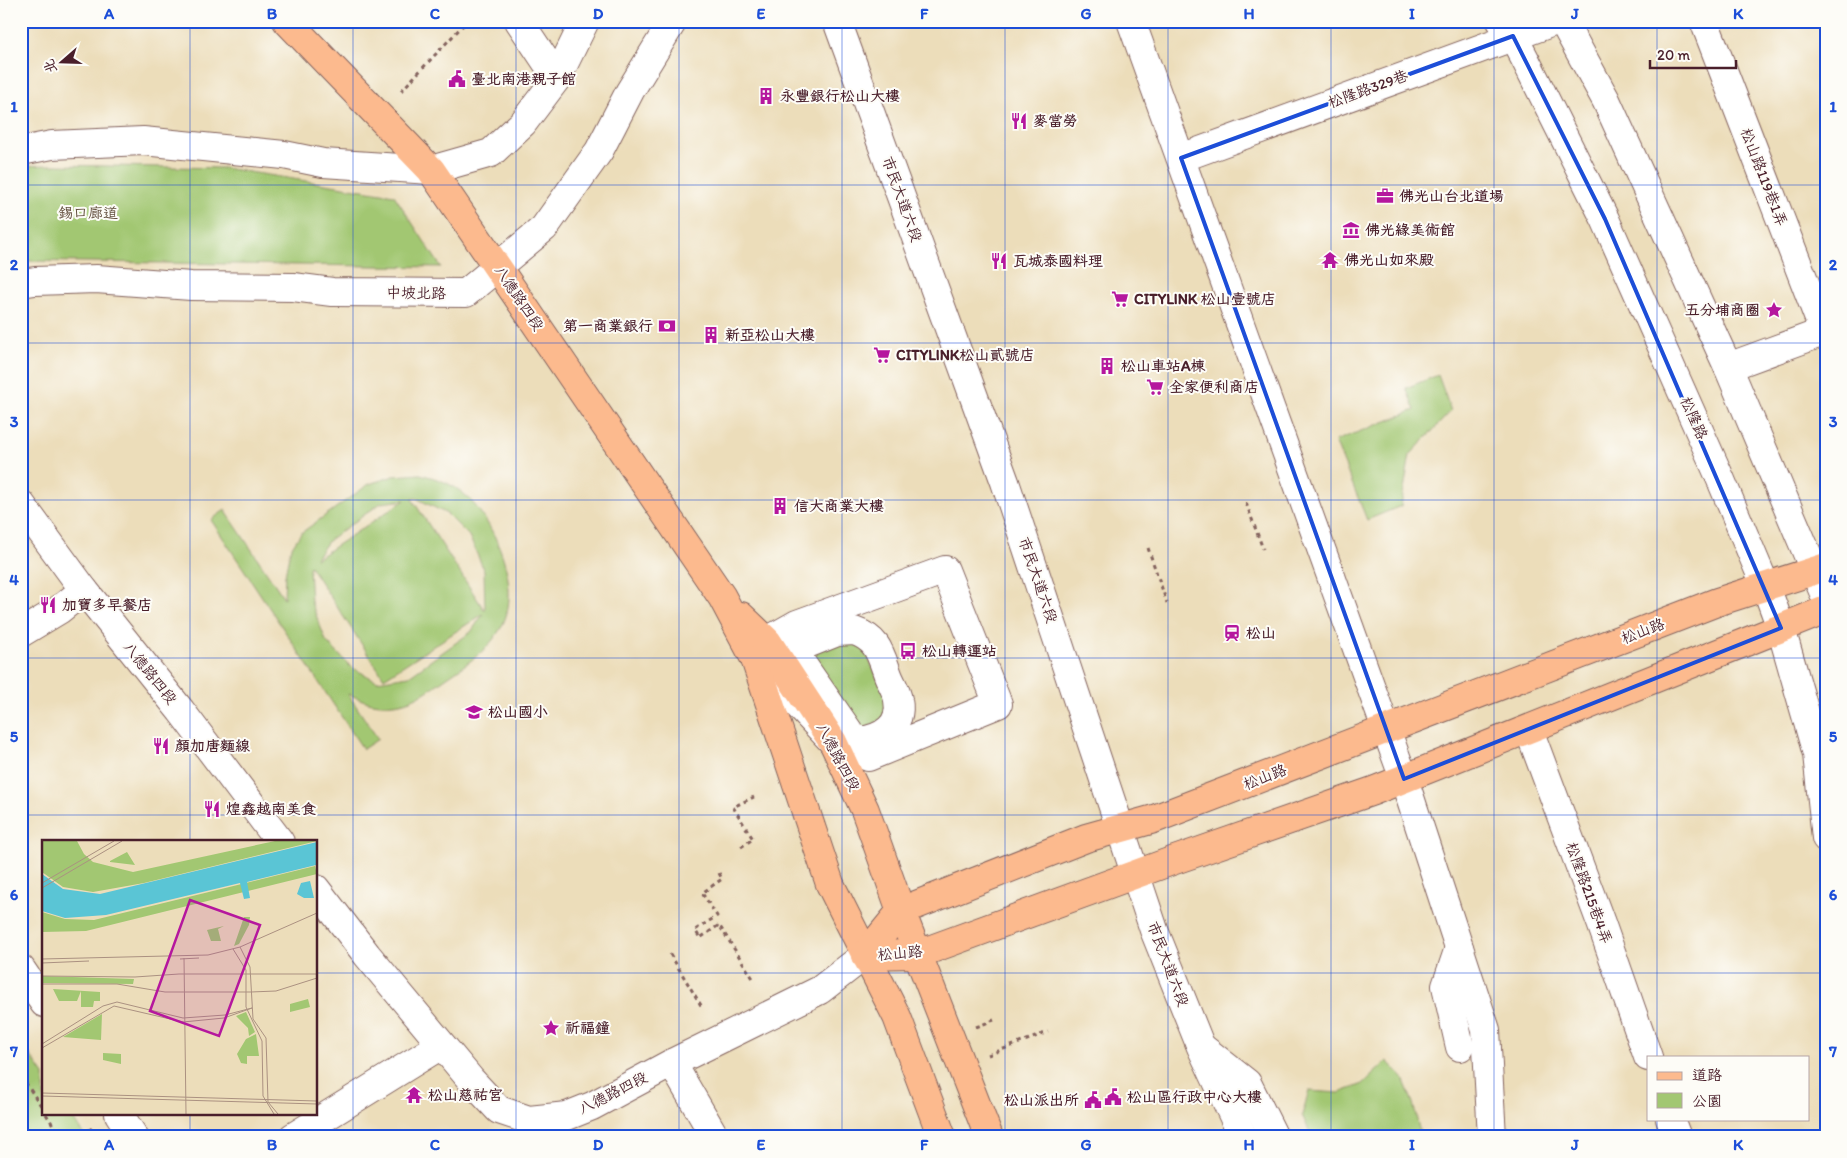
<svg xmlns="http://www.w3.org/2000/svg" width="1847" height="1158" font-family="Itim,'LXGW WenKai TC',sans-serif">
<style>
.green{fill:#a2c772;stroke:#76734e;fill-rule:evenodd}
.lines{fill:none;stroke-linecap:round;stroke-linejoin:round}
.minor-casing{stroke:#83625d;stroke-width:30}
.major-casing{stroke:#83625d;stroke-width:30}
.path{stroke:#83625d;stroke-width:3;stroke-dasharray:4 4;stroke-linecap:butt}
.minor{stroke:#fff;stroke-width:28}
.major{stroke:#fcba8e;stroke-width:28}
.marked{fill:none;stroke:#1d4ed8;stroke-width:4;stroke-linejoin:round}
.grid{fill:none;stroke:#1d4ed8;stroke-width:1;stroke-opacity:0.55}
.labels{text-anchor:middle;dominant-baseline:central;stroke-width:4;stroke-linejoin:round;paint-order:stroke}
.poi-label{font-size:15px;font-weight:bold;fill:#4a1f2b;stroke:#fdfcf7;text-anchor:start}
.street-label{font-size:15px;fill:#4a1f2b;stroke:#fdfcf7}
.park-label{font-size:15px;fill:#645140;stroke:#fdfcf7}
.inset-road{fill:none;stroke:#ab9181;stroke-width:1}
.view{fill:#b5179e;fill-opacity:0.15;stroke:#b5179e;stroke-width:2.5}
.inset-edge{fill:none;stroke:#4a1f2b;stroke-width:2.5}
.neatline{fill:none;stroke:#1d4ed8;stroke-width:2}
.grid-label{font-size:16px;text-anchor:middle;font-weight:bold;fill:#1d4ed8}
</style>
<rect width="100%" height="100%" fill="#fdfcf7"/>
<filter id="ink" filterUnits="userSpaceOnUse"><feTurbulence type="fractalNoise" baseFrequency=".02" numOctaves="2"/><feDisplacementMap in="SourceGraphic" scale="10" xChannelSelector="R" yChannelSelector="G"/><feConvolveMatrix kernelMatrix="1 2 1 2 8 2 1 2 1" color-interpolation-filters="sRGB"/></filter>
<filter id="wash" filterUnits="userSpaceOnUse"><feTurbulence type="fractalNoise" baseFrequency=".0096" numOctaves="4" result="noise"/><feDisplacementMap in="SourceGraphic" scale="20" xChannelSelector="R" yChannelSelector="G"/><feGaussianBlur stdDeviation="1.12" result="paint"/><feColorMatrix in="noise" values="0 0 0 0 0 0 0 0 0 0 0 0 0 0 0 0 0 1.4 0 .05"/><feComposite in="paint" operator="in"/></filter>
<g filter="url(#wash)">
<rect width="100%" height="100%" fill="#ecddba"/>
<!-- green -->
<g class="green">
<polygon points="53,165 224,168 394,195 441,267 21,261 21,166"/>
<polygon points="1438,375 1451,411 1410,455 1401,506 1367,520 1335,441 1415,410 1406,388"/>
<path d="M420,474C436,478 451,483 464,494C496,522 525,592 499,631C487,651 468,663 449,676C423,694 406,709 373,703C365,702 356,697 348,694L378,739L363,749L211,520L225,510L284,598L285,575L290,550L301,533L369,484L394,476ZM416,498L447,514L469,536L484,570L485,611L412,499ZM405,500L316,559V558L329,540L381,503ZM310,566L384,678L483,614L471,632L409,676L377,681L351,667L326,641L311,602L309,568Z"/>
<polygon points="840,641 861,643 890,704 885,718 866,728 859,726 815,665 811,650"/>
<polygon points="21,1042 44,1075 44,1114 70,1114 85,1137 21,1137"/>
<polygon points="1387,1061 1403,1078 1413,1103 1421,1137 1312,1137 1302,1115 1309,1091 1339,1093 1363,1084"/>
</g>
</g>
<g filter="url(#ink)">
<g class="lines">
<!-- minor casing -->
<g class="minor-casing">
<g id="minor">
<polyline points="519,21 557,78"/>
<polyline points="837,21 1005,482 1154,930 1201,1047 1243,1137"/>
<polyline points="1131,21 1404,779 1486,1030 1492,1137"/>
<polyline points="1501,21 1513,36 1526,61 1605,219 1718,473 1766,587 1780,625 1817,754 1826,838"/>
<polyline points="1563,21 1606,100 1728,367 1826,598"/>
<polyline points="1704,21 1824,332"/>
<polyline points="21,151 52,145 143,141 284,155 323,163 431,170 491,153 523,123 557,78 585,21"/>
<polyline points="1181,158 1556,21"/>
<polyline points="21,283 35,281 96,279 191,286 293,287 332,292 466,293 544,228 599,151 630,91 673,21"/>
<polyline points="1728,367 1826,331"/>
<polyline points="21,504 84,590 181,711 280,842"/>
<path d="M854,631C878,639 880,653 888,675C891,683 897,692 898,700C903,726 882,738 861,741L852,736L800,661L799,656L801,649L807,644L837,632Z"/>
<polyline points="21,633 59,610 84,590"/>
<polyline points="755,659 833,742 868,757 998,704 945,570 797,624 767,641"/>
<polyline points="1529,730 1601,923 1648,1057"/>
<polyline points="316,889 367,955 471,1080 499,1110 529,1120 567,1116 592,1106 672,1063 820,990 865,955"/>
<polyline points="1459,948 1446,986 1460,1047"/>
<polyline points="21,969 44,1003"/>
<polyline points="1204,1049 1247,1083 1274,1137"/>
<polyline points="672,1063 715,1137"/>
<polyline points="119,1114 134,1137"/>
<polyline points="1670,1119 1677,1137"/>
<polyline points="293,1137 441,1045"/>
</g>
</g>
<!-- major casing -->
<g class="major-casing">
<g id="major">
<polyline points="287,21 431,170 722,597 755,659 830,884 897,1017 942,1137"/>
<polyline points="741,616 767,641 833,742 865,810 901,911 989,1137"/>
<polyline points="865,955 901,911 1086,838 1154,819 1717,602 1826,567"/>
<polyline points="865,955 918,954 1169,862 1373,791 1826,610"/>
</g>
</g>
<!-- path -->
<g class="path">
<polyline points="401,91 467,21"/>
<polyline points="1246,503 1263,549"/>
<polyline points="1148,548 1167,603"/>
<polyline points="741,847 753,839 733,807 754,797"/>
<polyline points="719,873 722,879 702,893 717,916 695,930 700,938 719,925 754,980"/>
<polyline points="670,954 702,1007"/>
<polyline points="976,1027 994,1020"/>
<polyline points="988,1055 1048,1032"/>
<polyline points="21,1076 44,1110"/>
<polyline points="46,1114 61,1137"/>
<polyline points="79,1137 87,1131 88,1132"/>
<polyline points="92,1137 88,1131 95,1126"/>
</g>
<!-- minor -->
<use href="#minor" class="minor"/>
<!-- major -->
<use href="#major" class="major"/>
</g>
</g>
<!-- marked area -->
<path class="marked" d="M1513,36L1605,219L1781,628L1404,779L1181,158Z"/>
<!-- grid -->
<path class="grid" d="M190,21V842M353,21V1137M516,21V1137M679,21V1137M842,21V1137M1005,21V1137M1168,21V1137M1331,21V1137M1494,21V1137M1657,21V1057M21,185H1826M21,343H1826M21,500H1826M21,658H1826M21,815H1826M21,973H44M316,973H1826M190,1114V1137M1657,1119V1137"/>
<!-- icons -->
<defs>
<g id="civic-bare" transform="scale(1.35)"><path d="M-.6-6.5H3V-4.5H.6V-3L4-1V1h2V6H-6V1h2V-1L-.6-3ZM-1.2 2.5V6h2.4V2.5Z" fill="#b5179e" stroke="#fdfcf7" stroke-width="2.5" paint-order="stroke"/></g>
<g id="building-bare" transform="scale(1.35)"><path d="M-4-6H4V6H1V3H-1V6H-4ZM-2.5-4.3h1.7v1.8h-1.7ZM.8-4.3h1.7v1.8H.8ZM-2.5-1h1.7V.8h-1.7ZM.8-1h1.7V.8H.8Z" fill="#b5179e" stroke="#fdfcf7" stroke-width="2.5" paint-order="stroke"/></g>
<g id="restaurant-bare" transform="scale(1.35)"><path d="M-5-6h1v4h1v-4h1v4h1v-4h1v5L-1.5 .5V6h-2V.5L-5-1ZM5-6V6H3V1.5H1.5Q1.5-4 5-6Z" fill="#b5179e" stroke="#fdfcf7" stroke-width="2.5" paint-order="stroke"/></g>
<g id="office-bare" transform="scale(1.35)"><path d="M-6-3h4V-5.5h4V-3h4V5H-6ZM-1-4.5V-3h2v-1.5ZM-6 0V1H6V0Z" fill="#b5179e" stroke="#fdfcf7" stroke-width="2.5" paint-order="stroke"/></g>
<g id="museum-bare" transform="scale(1.35)"><path d="M0-6L6-3V-2H-6V-3ZM-5-1h2V3h-2ZM-1-1h2V3h-2ZM3-1h2V3H3ZM-6 4H6V6H-6Z" fill="#b5179e" stroke="#fdfcf7" stroke-width="2.5" paint-order="stroke"/></g>
<g id="temple-bare" transform="scale(1.35)"><path d="M0-6L5-2H3V0L6.5 2.5H4V6H1.5V3h-3V6H-4V2.5H-6.5L-3 0V-2H-5Z" fill="#b5179e" stroke="#fdfcf7" stroke-width="2.5" paint-order="stroke"/></g>
<g id="supermarket-bare" transform="scale(1.35)"><path d="M-6-5.5h2.5l.6 2H6L4.5 2H-2.5L-4.4-4H-6ZM-1.5 3.2a1.3 1.3 0 1 0 .1 0ZM3 3.2a1.3 1.3 0 1 0 .1 0Z" fill="#b5179e" stroke="#fdfcf7" stroke-width="2.5" paint-order="stroke"/></g>
<g id="sight-bare" transform="scale(1.35)"><path d="M0-6L1.8-2.2L6-1.7L2.9 1.2L3.7 5.4L0 3.3L-3.7 5.4L-2.9 1.2L-6-1.7L-1.8-2.2Z" fill="#b5179e" stroke="#fdfcf7" stroke-width="2.5" paint-order="stroke"/></g>
<g id="bank-bare" transform="scale(1.35)"><path d="M-6-4H6V4H-6ZM0-2.3a2.3 2.3 0 1 0 0 4.6a2.3 2.3 0 1 0 0-4.6Z" fill="#b5179e" stroke="#fdfcf7" stroke-width="2.5" paint-order="stroke"/></g>
<g id="station-bare" transform="scale(1.35)"><path d="M-3-6H3Q5-6 5-4V2Q5 4 3 4L4.5 6H3L1.5 4h-3L-3 6H-4.5L-3 4Q-5 4-5 2V-4Q-5-6-3-6ZM-3.5-4v3h7v-3ZM-3.5 1v1.5H-2V1ZM2 1v1.5H3.5V1Z" fill="#b5179e" stroke="#fdfcf7" stroke-width="2.5" paint-order="stroke"/></g>
<g id="bus-bare" transform="scale(1.35)"><path d="M-5-6H5V4H4V6H2V4H-2V6H-4V4H-5ZM-3.5-4V0h7V-4ZM-3.5 1.2v1.5H-2V1.2ZM2 1.2v1.5H3.5V1.2Z" fill="#b5179e" stroke="#fdfcf7" stroke-width="2.5" paint-order="stroke"/></g>
<g id="school-bare" transform="scale(1.35)"><path d="M0-5L7-2L0 1L-7-2ZM-4 1L0 2.5L4 1V4Q0 6-4 4Z" fill="#b5179e" stroke="#fdfcf7" stroke-width="2.5" paint-order="stroke"/></g>
</defs>
<g fill-rule="evenodd">
<use href="#civic-bare" x="457" y="79"/>
<use href="#building-bare" x="766" y="96"/>
<use href="#restaurant-bare" x="1019" y="121"/>
<use href="#office-bare" x="1385" y="196"/>
<use href="#museum-bare" x="1351" y="230"/>
<use href="#temple-bare" x="1330" y="260"/>
<use href="#restaurant-bare" x="999" y="261"/>
<use href="#supermarket-bare" x="1120" y="299"/>
<use href="#sight-bare" x="1774" y="310"/>
<use href="#bank-bare" x="667" y="326"/>
<use href="#building-bare" x="711" y="335"/>
<use href="#supermarket-bare" x="882" y="355"/>
<use href="#building-bare" x="1107" y="366"/>
<use href="#supermarket-bare" x="1155" y="387"/>
<use href="#building-bare" x="780" y="506"/>
<use href="#restaurant-bare" x="48" y="605"/>
<use href="#station-bare" x="1232" y="633"/>
<use href="#bus-bare" x="908" y="651"/>
<use href="#school-bare" x="474" y="712"/>
<use href="#restaurant-bare" x="161" y="746"/>
<use href="#restaurant-bare" x="212" y="809"/>
<use href="#sight-bare" x="551" y="1028"/>
<use href="#temple-bare" x="414" y="1095"/>
<use href="#civic-bare" x="1113" y="1097"/>
<use href="#civic-bare" x="1093" y="1100"/>
</g>
<g class="labels">
<!-- poi labels -->
<g class="poi-label">
<text x="471" y="79">臺北南港親子館</text>
<text x="780" y="96">永豐銀行松山大樓</text>
<text x="1033" y="121">麥當勞</text>
<text x="1399" y="196">佛光山台北道場</text>
<text x="1365" y="230">佛光緣美術館</text>
<text x="1344" y="260">佛光山如來殿</text>
<text x="1013" y="261">瓦城泰國料理</text>
<text x="1134" y="299">CITYLINK 松山壹號店</text>
<text x="1760" y="310" text-anchor="end">五分埔商圈</text>
<text x="653" y="326" text-anchor="end">第一商業銀行</text>
<text x="725" y="335">新亞松山大樓</text>
<text x="896" y="355">CITYLINK松山貳號店</text>
<text x="1121" y="366">松山車站A棟</text>
<text x="1169" y="387">全家便利商店</text>
<text x="794" y="506">信大商業大樓</text>
<text x="62" y="605">加寶多早餐店</text>
<text x="1246" y="633">松山</text>
<text x="922" y="651">松山轉運站</text>
<text x="488" y="712">松山國小</text>
<text x="175" y="746">顏加唐麵線</text>
<text x="226" y="809">煌鑫越南美食</text>
<text x="565" y="1028">祈福鐘</text>
<text x="428" y="1095">松山慈祐宮</text>
<text x="1127" y="1097">松山區行政中心大樓</text>
<text x="1079" y="1100" text-anchor="end">松山派出所</text>
</g>
<!-- street labels -->
<g class="street-label">
<text transform="translate(1368 89) rotate(-20)">松隆路329巷</text>
<text transform="translate(1764 177) rotate(69)">松山路119巷1弄</text>
<text transform="translate(902 199) rotate(70)">市民大道六段</text>
<text transform="translate(416 293) rotate(1)">中坡北路</text>
<text transform="translate(519 298) rotate(56)">八德路四段</text>
<text transform="translate(1694 418) rotate(66)">松隆路</text>
<text transform="translate(1038 580) rotate(71)">市民大道六段</text>
<text transform="translate(1643 631) rotate(-21)">松山路</text>
<text transform="translate(150 673) rotate(51)">八德路四段</text>
<text transform="translate(838 757) rotate(62)">八德路四段</text>
<text transform="translate(1265 777) rotate(-21)">松山路</text>
<text transform="translate(1589 893) rotate(70)">松隆路215巷4弄</text>
<text transform="translate(900 953) rotate(-5)">松山路</text>
<text transform="translate(1168 964) rotate(69)">市民大道六段</text>
<text transform="translate(613 1093) rotate(-27)">八德路四段</text>
</g>
<!-- park labels -->
<g class="park-label">
<text x="88" y="213">錫口廊道</text>
</g>
</g>
<!-- overview -->
<g transform="translate(42 840)">
<rect width="275" height="275" fill="#ecddba"/>
<path d="M0,1H35L42,14L51,22L91,32L233,1H275L102,43L51,52L21,47L0,32ZM85,12L93,25L68,22V21ZM273,26L275,34L44,91L0,92V72L23,79L52,80ZM202,77H208L207,85L197,104L192,106ZM182,86L176,89L179,101H169L165,90ZM0,136L92,139L91,144L0,143ZM11,149L58,152V161H52L51,167H39V151L35,161H17ZM266,159L268,167L248,172V164ZM204,172L213,192L207,196L206,188L194,176ZM60,174L59,200L21,197ZM214,194L217,216H205V224L199,223L195,214L204,199ZM61,213L79,214V224L61,220Z" fill="#a2c772"/>
<path d="M275,2V28L274,25L205,42L208,58L202,59L198,43L64,75L23,78L0,71V34L21,49L58,54ZM268,41L272,58H262L255,54L259,43Z" fill="#5ac5d5"/>
<path class="inset-road" d="M0,43L72,1M0,48L80,1M198,107L208,127L211,179L224,198L226,262L236,274M191,109L204,130V167L220,201L221,256L232,274M142,118L144,274M0,119L166,115L198,107L275,73M138,119L157,118M0,123L47,121M0,136L93,137L137,134H275M0,144H75L123,152H209L234,151L275,138M0,204L61,166L75,162L141,178L183,175L210,168M0,208L72,166L141,182L182,178L210,168M0,253L275,261M0,256L275,264"/>
<path class="view" d="M148,60L218,85L177,196L108,171Z"/>
<rect width="275" height="275" class="inset-edge"/>
</g>
<!-- margin -->
<rect width="1847" height="1158" fill="none" stroke="#fdfcf7" stroke-width="55"/>
<!-- legend -->
<rect x="1647" y="1056" width="162" height="65" fill="#fdfcf7" stroke="#b5a4a5"/>
<rect x="1657" y="1072" width="25" height="8" fill="#fcba8e" stroke="#b5a4a5"/>
<text x="1692" y="1080" font-size="15" fill="#4a1f2b">道路</text>
<rect x="1657" y="1093" width="25" height="15" fill="#a2c772" stroke="#b5a4a5"/>
<text x="1692" y="1106" font-size="15" fill="#4a1f2b">公園</text>
<!-- north arrow -->
<g transform="translate(62 62) rotate(250)" stroke="#fdfcf7" stroke-width="4" paint-order="stroke">
<path d="M0-4L9 19L0 12L-9 19Z" fill="#4a1f2b"/>
<text y="-8" font-size="14" font-weight="bold" text-anchor="middle" fill="#4a1f2b">北</text>
</g>
<!-- scale -->
<path d="M1650 60v8h86v-8" fill="none" stroke="#4a1f2b" stroke-width="2.5"/>
<text x="1657" y="60" font-size="15" fill="#4a1f2b" stroke="#fdfcf7" stroke-width="4" paint-order="stroke">20 m</text>
<rect x="28" y="28" width="1792" height="1102" class="neatline"/>
<g class="grid-label">
<text x="109" y="19">A</text>
<text x="272" y="19">B</text>
<text x="435" y="19">C</text>
<text x="598" y="19">D</text>
<text x="761" y="19">E</text>
<text x="924" y="19">F</text>
<text x="1086" y="19">G</text>
<text x="1249" y="19">H</text>
<text x="1412" y="19">I</text>
<text x="1575" y="19">J</text>
<text x="1738" y="19">K</text>
<text x="14" y="112">1</text>
<text x="1833" y="112">1</text>
<text x="14" y="270">2</text>
<text x="1833" y="270">2</text>
<text x="14" y="427">3</text>
<text x="1833" y="427">3</text>
<text x="14" y="585">4</text>
<text x="1833" y="585">4</text>
<text x="14" y="742">5</text>
<text x="1833" y="742">5</text>
<text x="14" y="900">6</text>
<text x="1833" y="900">6</text>
<text x="14" y="1057">7</text>
<text x="1833" y="1057">7</text>
<text x="109" y="1150">A</text>
<text x="272" y="1150">B</text>
<text x="435" y="1150">C</text>
<text x="598" y="1150">D</text>
<text x="761" y="1150">E</text>
<text x="924" y="1150">F</text>
<text x="1086" y="1150">G</text>
<text x="1249" y="1150">H</text>
<text x="1412" y="1150">I</text>
<text x="1575" y="1150">J</text>
<text x="1738" y="1150">K</text>
</g>
</svg>
